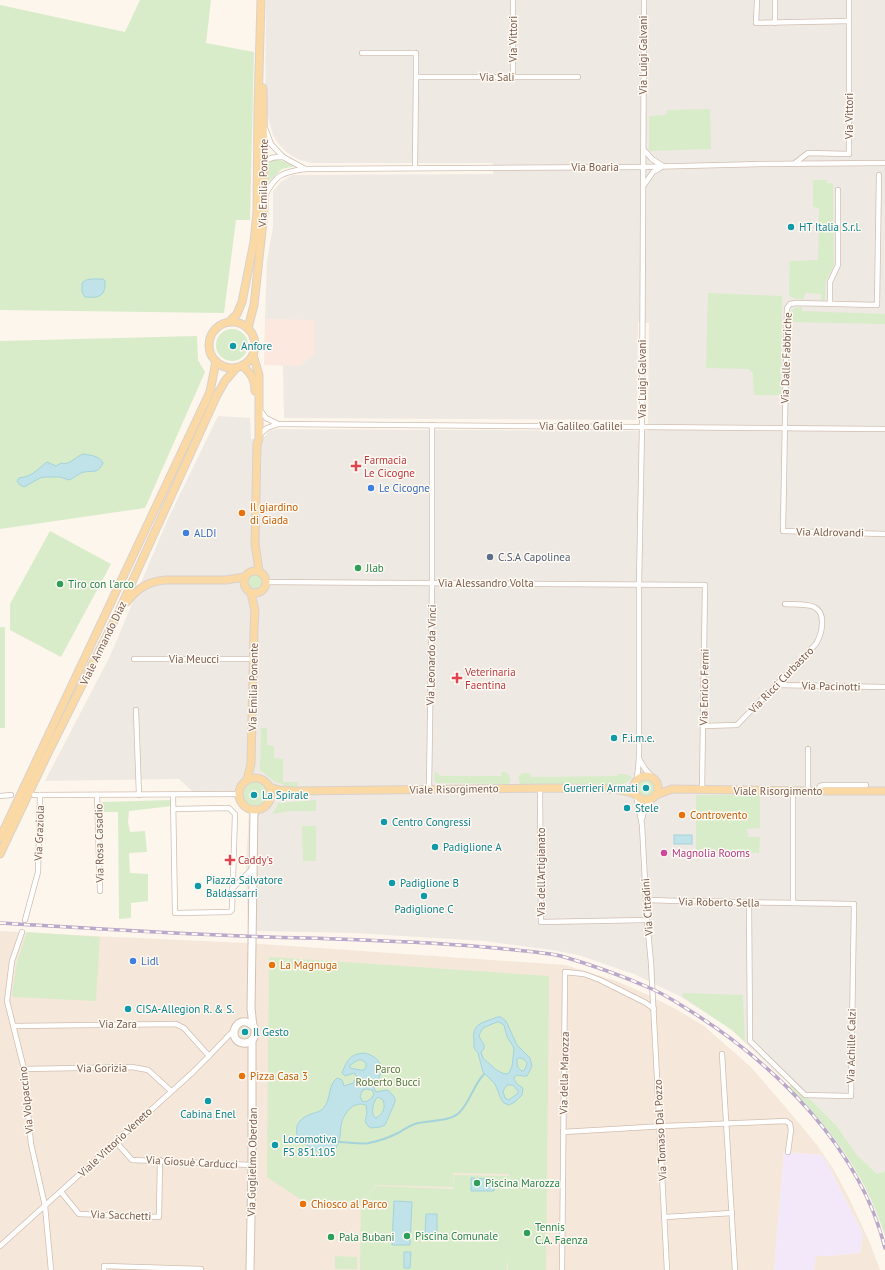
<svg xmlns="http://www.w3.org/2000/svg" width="885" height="1270" font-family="'PT Sans',sans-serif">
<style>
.residential{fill:#f5e8da}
.commercial{fill:#fde8e0}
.industrial{fill:#efe9e4}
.education{fill:#f3e8fa}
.green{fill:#d8ecc9}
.water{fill:#bfe3e8;stroke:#a5d3da;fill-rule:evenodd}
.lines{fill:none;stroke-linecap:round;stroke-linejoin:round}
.stream{stroke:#a5d3da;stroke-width:2}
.minor-casing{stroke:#d1beb0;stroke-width:6}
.secondary-casing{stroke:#d6c0b0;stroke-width:9}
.primary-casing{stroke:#dad1cd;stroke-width:9}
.minor{stroke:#fff;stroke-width:4.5}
.secondary{stroke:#fff;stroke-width:7}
.primary{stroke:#fbd9a5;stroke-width:7}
.rail-casing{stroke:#b9a8c9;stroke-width:3.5}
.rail{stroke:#fffaf3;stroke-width:2;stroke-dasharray:6;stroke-linecap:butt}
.culture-dot{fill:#0f9aa8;stroke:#fffaf3;stroke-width:1.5}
.health-dot{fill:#e0444e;stroke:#fffaf3;stroke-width:1.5}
.shop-dot{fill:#3f7fe0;stroke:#fffaf3;stroke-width:1.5}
.food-dot{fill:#e8710a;stroke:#fffaf3;stroke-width:1.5}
.service-dot{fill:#5c6f8a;stroke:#fffaf3;stroke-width:1.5}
.leisure-dot{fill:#2e9e5b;stroke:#fffaf3;stroke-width:1.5}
.hotel-dot{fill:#d1479c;stroke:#fffaf3;stroke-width:1.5}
.labels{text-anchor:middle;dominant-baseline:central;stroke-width:3;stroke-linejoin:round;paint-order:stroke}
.street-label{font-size:11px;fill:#7a5c4d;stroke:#fffaf3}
.culture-label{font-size:11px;fill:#0d838f;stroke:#fffaf3;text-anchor:start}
.health-label{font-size:11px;fill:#be3a42;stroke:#fffaf3;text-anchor:start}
.shop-label{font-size:11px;fill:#366cbe;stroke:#fffaf3;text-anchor:start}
.food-label{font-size:11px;fill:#c56008;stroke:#fffaf3;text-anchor:start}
.service-label{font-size:11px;fill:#4e5e75;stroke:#fffaf3;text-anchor:start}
.leisure-label{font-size:11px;fill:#27864d;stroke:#fffaf3;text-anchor:start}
.hotel-label{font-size:11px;fill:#b23c85;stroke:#fffaf3;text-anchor:start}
.park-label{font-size:11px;fill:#537a41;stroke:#fffaf3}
</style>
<rect width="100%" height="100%" fill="#fdf6ec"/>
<!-- residential -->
<polygon class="residential" points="0,931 93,936 246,943 565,965 614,980 646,994 676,1009 704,1026 751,1067 798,1122 817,1145 834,1170 850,1200 870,1243 880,1270 814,1270 815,1256 826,1256 860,1253 863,1234 827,1163 822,1155 784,1152 774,1270 0,1270"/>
<!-- commercial -->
<polygon class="commercial" points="265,319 314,319 314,353 300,366 264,365"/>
<!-- industrial -->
<polygon class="industrial" points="266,0 885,0 885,1171 877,1174 858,1156 836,1125 811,1100 779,1075 732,1030 681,997 634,974 578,955 552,950 484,941 353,933 248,931 246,864 249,814 232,796 232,791 193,792 179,779 45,781 110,656 167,521 218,416 250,418 251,439 263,439 269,431 277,429 648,431 649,323 638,322 637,420 284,418 283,365 300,366 314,353 314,320 265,319 267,261 273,227 273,191 281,182 292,175 493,174 493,163 312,163 300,160 292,156 285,151 278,143 273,135 265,107"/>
<!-- education -->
<polygon class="education" points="784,1152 822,1155 827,1163 863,1234 860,1253 826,1256 816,1256 814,1270 774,1270"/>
<!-- green -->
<g class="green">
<polygon points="140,0 211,0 206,43 254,52 250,220 236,220 224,313 0,310 0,5 125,32"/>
<polygon points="710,109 711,149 649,151 649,116 666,115 667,110"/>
<polygon points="273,159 278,159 295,166 282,169 267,183 267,163"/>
<path d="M813,180H827V183H833L834,265L826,281L825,300H821V294L805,293L804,299C798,299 793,300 789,294L790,261L818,260L819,208L813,207Z"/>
<polygon points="708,293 782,296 781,395 754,395 753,374 749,369 706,368"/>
<polygon points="800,307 802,307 802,311 885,314 885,324 790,322 791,311 795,308"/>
<circle cx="232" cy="345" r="16"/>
<polygon points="197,336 198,360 205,372 145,508 0,529 0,341"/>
<polygon points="50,531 111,564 61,657 10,630 10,604"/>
<circle cx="255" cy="582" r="7"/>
<rect x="0" y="627" width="5" height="101"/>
<polygon points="261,728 267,728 267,745 274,746 274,758 283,759 283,782 298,782 298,787 285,787 283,784 275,782 260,770"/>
<path d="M435,772H437L440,776H502L501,772H506C509,775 513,781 508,784L437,783L434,781Z"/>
<path d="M522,773H529L531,777L618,776L617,774C623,774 628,773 632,778C626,784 621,785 614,785L520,784L518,777Z"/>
<circle cx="646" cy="788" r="9"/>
<circle cx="255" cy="794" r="12"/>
<polygon points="696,795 760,795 760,828 747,829 748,837 760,837 759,853 696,851"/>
<polygon points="171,800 172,806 129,811 128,822 130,832 145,831 147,852 129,853 130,873 148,874 148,901 131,903 131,918 119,919 118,812 102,812 102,802"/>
<polygon points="316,800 316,811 289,811 272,814 275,810 278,803"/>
<polygon points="302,826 316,826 316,861 303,861"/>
<polygon points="27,932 100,937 96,1001 13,997 12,994 17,961"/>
<polygon points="269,957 549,976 547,1186 510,1185 509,1174 453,1173 453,1187 376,1185 361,1202 303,1201 267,1177"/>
<polygon points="683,993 743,995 745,1042 732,1030 683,997"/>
<circle cx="245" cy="1032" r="5.5"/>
<path d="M791,1084L811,1100L836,1125L858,1156L877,1174L885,1171V1236C865,1174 834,1133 789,1087Z"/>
<polygon points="454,1175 509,1176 509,1186 547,1187 546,1270 508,1270 508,1255 507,1270 360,1270 361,1202 376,1186 453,1189"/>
<polygon points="335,1256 357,1257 357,1269 335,1269"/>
</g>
<!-- water -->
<g class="water">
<path d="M91,279H103L105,281C106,297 98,298 85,297L82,292V283L86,280Z"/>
<path d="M83,454C90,455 100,456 103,463C97,476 91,469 81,473C77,475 74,478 69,480L60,477H45L40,478L24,487L20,485L17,481L19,478C34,476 36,470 47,462L56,466L61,463C69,466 75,457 83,454Z"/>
<rect x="674" y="835" width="18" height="9"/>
<path d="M497,1017H501L506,1021L517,1045L530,1058L532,1066L527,1076C523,1077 519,1074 515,1076L514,1079L517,1084L523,1088L522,1095L515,1102L509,1105L504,1103L501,1099L495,1084L483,1072L478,1053C474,1049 473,1047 474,1042C474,1038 473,1035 474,1032C476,1022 489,1021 497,1017ZM497,1022H499L504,1025L507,1037L513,1046L514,1050L512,1066L509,1073L506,1074L502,1073L495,1069L483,1058L481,1052L484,1049C485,1042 480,1041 479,1035L483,1028ZM519,1058C523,1058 526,1060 527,1064L524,1071H522C517,1068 517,1065 517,1059ZM507,1085H513L518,1091V1093L509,1100L505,1098L503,1091Z"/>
<path d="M364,1053C383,1057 386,1072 374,1086V1088L376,1092L386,1090L389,1091L395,1098V1102L385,1125L380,1127L371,1128L368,1126L365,1121L367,1113L366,1105C354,1101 346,1111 342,1121C340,1128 341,1134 339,1141C337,1147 334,1152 329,1157L324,1156L314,1149L299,1141C293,1127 298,1119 311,1114C317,1112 321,1112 325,1106C331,1097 328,1085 337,1078L342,1080L344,1086L353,1083L357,1077L354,1073L345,1076L342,1073C347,1060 350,1054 364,1053ZM358,1060H362L366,1063V1067L364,1070H360L350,1068V1065ZM367,1089L372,1090L374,1094L372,1098L366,1102L362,1101L360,1096L363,1090ZM378,1097L383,1100C386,1108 383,1114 376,1118L374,1117C371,1111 373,1101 378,1097Z"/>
<polygon points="471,1178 494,1179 494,1191 471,1191"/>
<polygon points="394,1201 412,1202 410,1245 392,1245"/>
<polygon points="426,1214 437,1214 437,1236 425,1235"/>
<polygon points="404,1252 411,1252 410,1268 404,1268"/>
</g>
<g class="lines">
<!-- stream -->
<path class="stream" d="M339,1142C349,1142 360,1145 369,1143C379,1141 390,1137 398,1133C405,1129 410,1125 418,1123C431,1120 448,1122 459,1113C470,1102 473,1086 484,1074"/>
<!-- minor casing -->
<g class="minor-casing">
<g id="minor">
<polyline points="757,0 756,23 849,21"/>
<polyline points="775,0 775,23"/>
<polyline points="362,53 416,53 416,77"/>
<polyline points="513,77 513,0"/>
<polyline points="265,128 271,144 283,157 305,169"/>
<polyline points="643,149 652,159 663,166"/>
<path d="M263,163C269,157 275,157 283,157"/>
<polyline points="795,163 808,153 849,154 849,0"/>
<polyline points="415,168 416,77 578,77"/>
<polyline points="879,175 877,305 796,303 790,304 787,308 783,531 885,534"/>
<polyline points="644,185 653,172 660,168"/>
<path d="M265,196C275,175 282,172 305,169L643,167L762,164L885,163"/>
<polyline points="830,304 830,282 838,265 838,190"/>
<polyline points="260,410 266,418 278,424 885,429"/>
<polyline points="259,435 267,428 278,424"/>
<polyline points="266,582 705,585 702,790"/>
<polyline points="134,659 254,659"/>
<polyline points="777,685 885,687"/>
<polyline points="136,710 139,795"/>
<path d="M703,726L737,725L816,644C820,637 822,631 822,623C823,601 802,605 785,604"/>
<polyline points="639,759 645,769 652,777"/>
<polyline points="637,779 639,759 639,584 642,427 644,0"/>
<polyline points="540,788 541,922 647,920"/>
<polyline points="429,789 432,583 432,425"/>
<polyline points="808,791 808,749"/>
<polyline points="818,791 820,786 824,785 866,785"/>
<polyline points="34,795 239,794"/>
<polyline points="97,795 100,891"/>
<polyline points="173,795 175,913 230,912 232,910 235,814 229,808 174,809"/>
<polyline points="636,795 642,825 647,920 651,963 667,1270"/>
<polyline points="0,796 11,795"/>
<polyline points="642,819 645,808 653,798"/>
<polyline points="232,889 253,868"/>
<path d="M646,900C715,902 785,903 854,904L851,1096L805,1095L750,1041L749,902"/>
<polyline points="793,903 793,791"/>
<polyline points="25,920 38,872 40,795"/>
<polyline points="22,932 12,961 7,1001 24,1069 31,1144 45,1206 51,1270"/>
<polyline points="14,1026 176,1024 184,1028 209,1056"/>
<polyline points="722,1054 735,1270"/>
<polyline points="24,1069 132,1067 148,1070 171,1091"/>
<polyline points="563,1132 665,1126 786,1121 790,1124 791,1130 788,1152"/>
<polyline points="116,1142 132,1160 252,1165"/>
<polyline points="61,1192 79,1214 159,1217 160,1160"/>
<polyline points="665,1217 732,1213"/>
<polyline points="0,1246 192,1073 209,1056 234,1030"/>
<polyline points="104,1270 104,1266 201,1269 201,1270"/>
<polyline points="562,1270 565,972 584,974 600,980 646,1003 654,1009"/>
</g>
</g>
<!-- secondary casing -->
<g class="secondary-casing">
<g id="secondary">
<path d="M253,1026C237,1011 225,1040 243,1043C250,1044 256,1038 255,1031C255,1026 255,1030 253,1025C252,1021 252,1014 251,1009L254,810"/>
<polyline points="250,1270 252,1165 252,1040"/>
</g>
</g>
<!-- primary casing -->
<g class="primary-casing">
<g id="primary">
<polyline points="229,322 237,314 242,302 254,242 257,212 258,109 261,0"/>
<circle cx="232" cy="345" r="23"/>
<polyline points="248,328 254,305 264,212 263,88"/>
<polyline points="253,355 259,375 259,439 257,444 255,543 259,571"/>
<path d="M243,366C251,374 255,379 255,391"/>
<circle cx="255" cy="582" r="11"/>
<path d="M127,602C136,589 150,581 166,580H226L245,577"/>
<circle cx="646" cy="788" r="12"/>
<circle cx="255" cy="794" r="16"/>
<polyline points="247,780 251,764 254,630 255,611 251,593"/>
<polyline points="269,787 279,790 294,791 554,788 614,789 629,792 635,794"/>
<polyline points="656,795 672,789 808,791 885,791"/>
<polyline points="0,838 210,392 216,361"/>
<polyline points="0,854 48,753 118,613 217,395 225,381 236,368"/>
</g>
</g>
<!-- minor -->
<use href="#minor" class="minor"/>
<!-- secondary -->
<use href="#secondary" class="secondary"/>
<!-- primary -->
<use href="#primary" class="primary"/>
<!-- rail casing -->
<g class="rail-casing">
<path id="rail" d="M0,923C102,929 204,936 306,938C347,939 388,941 429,943C454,945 480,946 505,949C523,951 543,952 561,956C592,965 623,976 652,989C666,995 679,1004 692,1012C776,1065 860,1148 885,1248"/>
</g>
<!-- rail -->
<use href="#rail" class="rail"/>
</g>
<!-- markers -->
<g class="culture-dot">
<circle cx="791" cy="227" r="4"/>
<circle cx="233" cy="346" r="4"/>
<circle cx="614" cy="738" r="4"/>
<circle cx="646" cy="788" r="4"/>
<circle cx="254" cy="795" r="4"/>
<circle cx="627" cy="808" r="4"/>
<circle cx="384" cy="822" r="4"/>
<circle cx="435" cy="847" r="4"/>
<circle cx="392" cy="883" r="4"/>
<circle cx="198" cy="886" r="4"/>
<circle cx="424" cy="896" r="4"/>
<circle cx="128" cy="1009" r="4"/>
<circle cx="245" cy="1032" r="4"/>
<circle cx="208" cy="1101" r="4"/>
<circle cx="275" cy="1145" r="4"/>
</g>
<g class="health-dot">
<path d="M354 460h4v4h4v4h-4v4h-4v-4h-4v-4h4z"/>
<path d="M455 672h4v4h4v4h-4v4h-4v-4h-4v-4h4z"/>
<path d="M228 854h4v4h4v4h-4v4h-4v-4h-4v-4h4z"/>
</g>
<g class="shop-dot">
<circle cx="371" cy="488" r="4"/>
<circle cx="186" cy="533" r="4"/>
<circle cx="133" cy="961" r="4"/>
</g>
<g class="food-dot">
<circle cx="242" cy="513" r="4"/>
<circle cx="682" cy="815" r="4"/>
<circle cx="272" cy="965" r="4"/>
<circle cx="242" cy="1076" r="4"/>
<circle cx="303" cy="1204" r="4"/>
</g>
<circle class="service-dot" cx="490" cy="557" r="4"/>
<g class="leisure-dot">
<circle cx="358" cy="568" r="4"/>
<circle cx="60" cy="584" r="4"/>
<circle cx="477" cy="1183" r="4"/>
<circle cx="527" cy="1233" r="4"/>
<circle cx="407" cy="1236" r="4"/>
<circle cx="331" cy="1237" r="4"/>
</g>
<circle class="hotel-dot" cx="664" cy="853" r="4"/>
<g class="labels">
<!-- street labels -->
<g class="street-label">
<text transform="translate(513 39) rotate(-90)">Via Vittori</text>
<text transform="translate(643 55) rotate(-90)">Via Luigi Galvani</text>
<text x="497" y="77">Via Sali</text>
<text transform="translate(849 116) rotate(-90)">Via Vittori</text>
<text x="595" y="167">Via Boaria</text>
<text transform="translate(263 183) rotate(-89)">Via Emilia Ponente</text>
<text transform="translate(786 358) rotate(-88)">Via Dalle Fabbriche</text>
<text transform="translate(642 379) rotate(-90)">Via Luigi Galvani</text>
<text x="581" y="426">Via Galileo Galilei</text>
<text transform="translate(830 532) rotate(1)">Via Aldrovandi</text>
<text x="486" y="583">Via Alessandro Volta</text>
<text transform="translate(103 643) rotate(-64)">Viale Armando Diaz</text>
<text transform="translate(431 655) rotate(-89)">Via Leonardo da Vinci</text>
<text x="194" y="659">Via Meucci</text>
<text transform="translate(781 680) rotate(-46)">Via Ricci Curbastro</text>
<text transform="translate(831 686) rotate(1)">Via Pacinotti</text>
<text transform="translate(253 687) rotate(-89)">Via Emilia Ponente</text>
<text transform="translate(704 687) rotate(-89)">Via Enrico Fermi</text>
<text transform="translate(454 789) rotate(-1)">Viale Risorgimento</text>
<text x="778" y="791">Viale Risorgimento</text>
<text transform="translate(39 833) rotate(-88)">Via Graziola</text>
<text transform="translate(99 843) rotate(-91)">Via Rosa Casadio</text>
<text transform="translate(541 872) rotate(-90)">Via dell'Artigianato</text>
<text transform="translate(719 902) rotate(1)">Via Roberto Sella</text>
<text transform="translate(647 907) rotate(-94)">Via Cittadini</text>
<text x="118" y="1024">Via Zara</text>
<text transform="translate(851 1046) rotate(-89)">Via Achille Calzi</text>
<text transform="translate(102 1068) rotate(-1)">Via Gorizia</text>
<text transform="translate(564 1073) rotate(-89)">Via della Marozza</text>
<text transform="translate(26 1100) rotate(-96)">Via Volpaccino</text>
<text transform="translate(660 1130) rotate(-93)">Via Tomaso Dal Pozzo</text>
<text transform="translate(115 1142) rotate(-43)">Viale Vittorio Veneto</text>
<text transform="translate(192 1162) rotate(3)">Via Giosuè Carducci</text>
<text transform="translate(252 1162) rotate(-89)">Via Guglielmo Oberdan</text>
<text transform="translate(121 1215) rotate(2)">Via Sacchetti</text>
</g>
<!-- culture labels -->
<g class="culture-label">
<text x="799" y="227">HT Italia S.r.l.</text>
<text x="241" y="346">Anfore</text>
<text x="622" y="738">F.i.m.e.</text>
<text x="638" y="788" text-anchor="end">Guerrieri Armati</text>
<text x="262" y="795">La Spirale</text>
<text x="635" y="808">Stele</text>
<text x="392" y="822">Centro Congressi</text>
<text x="443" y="847">Padiglione A</text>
<text x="206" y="880">Piazza Salvatore<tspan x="206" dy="13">Baldassarri</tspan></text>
<text x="400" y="883">Padiglione B</text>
<text x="424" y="909" text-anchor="middle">Padiglione C</text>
<text x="136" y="1009">CISA-Allegion R. &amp; S.</text>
<text x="253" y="1032">Il Gesto</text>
<text x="208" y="1114" text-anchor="middle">Cabina Enel</text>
<text x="283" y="1139">Locomotiva<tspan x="283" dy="13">FS 851.105</tspan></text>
</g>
<!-- health labels -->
<g class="health-label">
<text x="364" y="460">Farmacia<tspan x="364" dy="13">Le Cicogne</tspan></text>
<text x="465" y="672">Veterinaria<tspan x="465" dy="13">Faentina</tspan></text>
<text x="238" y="860">Caddy's</text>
</g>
<!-- shop labels -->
<g class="shop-label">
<text x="379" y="488">Le Cicogne</text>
<text x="194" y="533">ALDI</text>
<text x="141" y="961">Lidl</text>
</g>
<!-- food labels -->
<g class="food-label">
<text x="250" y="507">Il giardino<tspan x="250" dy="13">di Giada</tspan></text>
<text x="690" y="815">Controvento</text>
<text x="280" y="965">La Magnuga</text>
<text x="250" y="1076">Pizza Casa 3</text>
<text x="311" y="1204">Chiosco al Parco</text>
</g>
<!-- service labels -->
<g class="service-label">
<text x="498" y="557">C.S.A Capolinea</text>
</g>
<!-- leisure labels -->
<g class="leisure-label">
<text x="366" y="568">Jlab</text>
<text x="68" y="584">Tiro con l'arco</text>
<text x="485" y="1183">Piscina Marozza</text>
<text x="535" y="1227">Tennis<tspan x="535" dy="13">C.A. Faenza</tspan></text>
<text x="415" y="1236">Piscina Comunale</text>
<text x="339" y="1237">Pala Bubani</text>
</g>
<!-- hotel labels -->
<g class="hotel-label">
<text x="672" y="853">Magnolia Rooms</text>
</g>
<!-- park labels -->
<g class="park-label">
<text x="388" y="1069">Parco<tspan x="388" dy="13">Roberto Bucci</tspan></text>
</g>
</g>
</svg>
